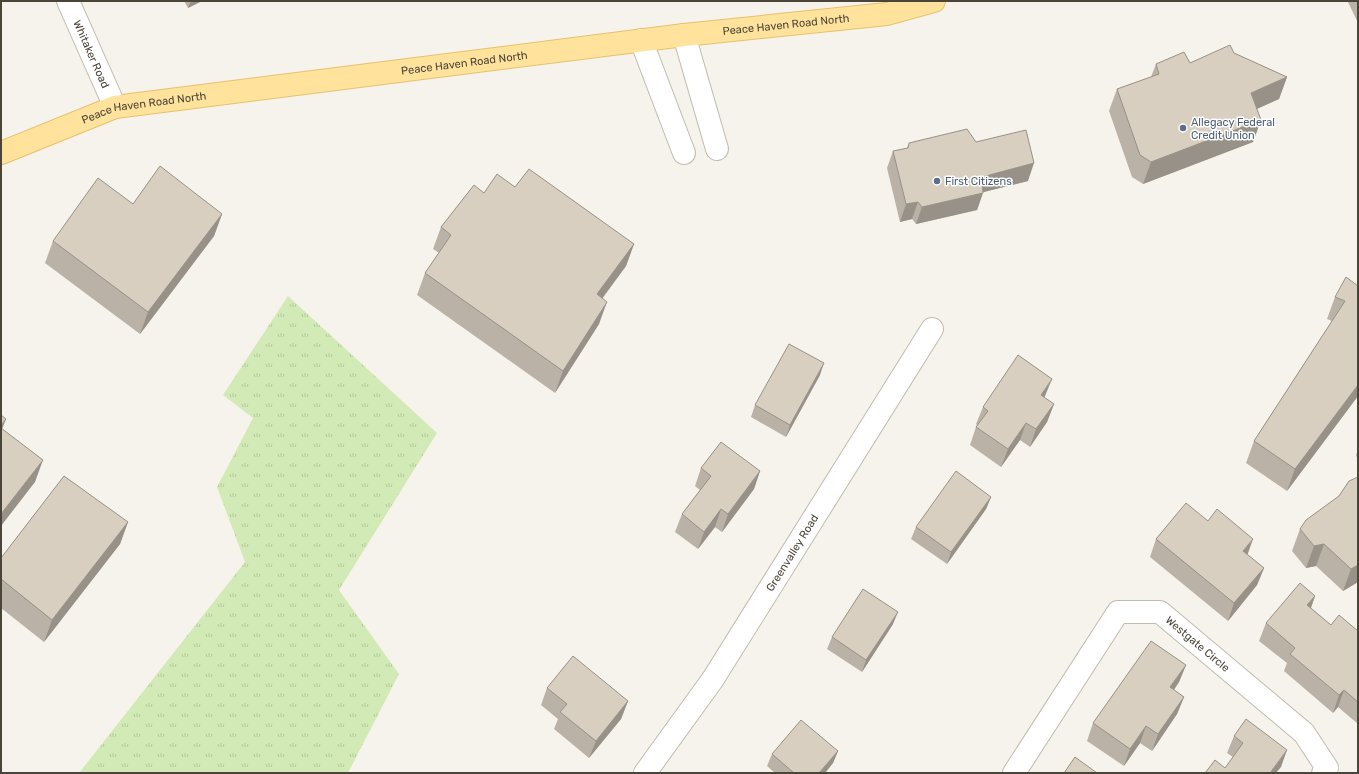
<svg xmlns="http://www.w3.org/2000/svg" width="1359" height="774" font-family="Rubik,sans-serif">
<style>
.grass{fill:url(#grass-tufts)}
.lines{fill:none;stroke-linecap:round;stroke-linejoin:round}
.minor-casing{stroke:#c2bbae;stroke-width:24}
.major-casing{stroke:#e6c16a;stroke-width:24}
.minor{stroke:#fff;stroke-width:22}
.major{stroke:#ffe39c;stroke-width:22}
.wall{fill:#bab2a6}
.shaded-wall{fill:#979187}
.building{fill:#d8cfc1;stroke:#979187}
.service-dot{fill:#5c6f8a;stroke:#fff;stroke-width:1.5}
.labels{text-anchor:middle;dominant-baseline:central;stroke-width:3;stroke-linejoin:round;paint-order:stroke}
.street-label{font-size:11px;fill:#4b4439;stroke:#fff}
.service-label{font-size:11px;fill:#4e5e75;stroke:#fff;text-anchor:start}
</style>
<defs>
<pattern id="grass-tufts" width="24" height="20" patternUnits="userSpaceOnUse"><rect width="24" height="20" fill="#d2eab5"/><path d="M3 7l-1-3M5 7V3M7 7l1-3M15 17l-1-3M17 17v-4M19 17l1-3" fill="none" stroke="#b6ca9c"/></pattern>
</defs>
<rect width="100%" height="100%" fill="#f6f3ec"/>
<!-- grass -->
<polygon class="grass" points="288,296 437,433 339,590 399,674 348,773 79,773 245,562 217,487 253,418 223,395"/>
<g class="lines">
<!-- minor casing -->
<g class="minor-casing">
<g id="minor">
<path id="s1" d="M68,1L115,107"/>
<polyline points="684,35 717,149"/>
<polyline points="641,40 684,153"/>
<path id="s2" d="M645,773L713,679L932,329"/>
<path id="s3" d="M1014,773L1118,612H1160L1304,733L1327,768L1323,773"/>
</g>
</g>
<!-- major casing -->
<g class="major-casing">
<g id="major">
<path id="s4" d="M1,153L115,107L684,35L887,14L934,1"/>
</g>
</g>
<!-- minor -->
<use href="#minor" class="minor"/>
<!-- major -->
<use href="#major" class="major"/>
</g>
<!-- wall -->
<g class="wall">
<polygon points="184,1 202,1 188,8"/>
<polygon points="1348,1 1358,1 1358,23 1348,2"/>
<polygon points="1234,53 1287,77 1279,99 1257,109 1261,120 1253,142 1143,184 1132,177 1109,111 1117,89 1151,77 1156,64 1190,63"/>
<polygon points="976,142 1028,181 983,192 977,210 916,224 912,219 900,222 887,168 893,151 907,148 909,143"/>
<polygon points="515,187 634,244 626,266 602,299 599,324 555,393 417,295 425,273 439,253 433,249 441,227 484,193"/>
<polygon points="133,204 222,214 214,236 140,334 45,263 53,241"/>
<polygon points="1358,286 1358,396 1287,491 1246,463 1254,441 1332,321 1327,319 1335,297"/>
<polygon points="820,375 786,437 751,417 755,405"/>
<polygon points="1045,396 1044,398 1054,404 1047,422 1030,447 1020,440 1001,467 970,445 976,427 977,425 976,424 983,407"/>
<polygon points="1358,450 1358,461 1356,455"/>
<polygon points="701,468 760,471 754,489 722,532 715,527 698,549 675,532 682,514 700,490 695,486"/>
<polygon points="1358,477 1358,582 1343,591 1316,566 1306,568 1292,551 1300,529 1339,496"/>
<polygon points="991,497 986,509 947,564 911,539 916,527"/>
<polygon points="128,522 120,544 44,642 1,608 1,558"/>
<polygon points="1156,539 1248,555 1264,568 1257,585 1228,621 1150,557"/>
<polygon points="1315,596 1311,608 1331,625 1358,631 1358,724 1338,707 1333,713 1284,671 1287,663 1259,641 1266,623"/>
<polygon points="893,624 862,672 827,649 832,637"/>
<polygon points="1186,665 1179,682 1174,690 1184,697 1177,714 1152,751 1140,743 1124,766 1087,741 1093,723"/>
<polygon points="547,688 628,701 621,719 589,758 554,729 558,719 541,705"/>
<polygon points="1234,736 1281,767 1225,768 1233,757 1227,753"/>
<polygon points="838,751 833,763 825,773 775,773 767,766 772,754"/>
</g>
<!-- shaded-wall -->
<g class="shaded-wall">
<polygon points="191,1 202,1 188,8"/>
<polygon points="1287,77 1279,99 1243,115 1251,93"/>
<polygon points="1261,120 1253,142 1143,184 1151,162"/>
<polygon points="1034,163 1028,181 976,194 982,177"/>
<polygon points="983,193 977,210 916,224 922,207"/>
<polygon points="918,202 912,219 900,222 906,204"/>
<polygon points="222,214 214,236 140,334 148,312"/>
<polygon points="634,244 626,266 589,316 597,294"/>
<polygon points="607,302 599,324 555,393 563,371"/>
<polygon points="824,363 820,375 786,437 790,425"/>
<polygon points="1052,379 1045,396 1034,413 1041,395"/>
<polygon points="1358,385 1358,396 1287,491 1295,469"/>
<polygon points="1054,404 1047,422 1030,447 1036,429"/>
<polygon points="6,419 1,432 1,425"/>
<polygon points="1026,423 1020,440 1001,467 1008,449"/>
<polygon points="43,460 35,482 1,526 1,514"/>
<polygon points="760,471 754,489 722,532 728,514"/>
<polygon points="991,497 986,509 947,564 951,552"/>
<polygon points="721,509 715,527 698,549 704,532"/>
<polygon points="128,522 120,544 44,642 52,620"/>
<polygon points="1253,539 1247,556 1243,551"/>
<polygon points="1324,544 1316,566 1306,568 1314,546"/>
<polygon points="1358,565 1358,582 1343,591 1351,569"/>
<polygon points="1264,568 1257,585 1228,621 1234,603"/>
<polygon points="1315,596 1309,613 1307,605"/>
<polygon points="898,612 893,624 862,672 866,660"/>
<polygon points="1186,665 1179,682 1164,704 1170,687"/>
<polygon points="1344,690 1338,707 1333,713 1339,695"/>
<polygon points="1184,697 1177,714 1152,751 1158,734"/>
<polygon points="628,701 621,719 589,758 596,741"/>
<polygon points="1146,726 1140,743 1124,766 1130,749"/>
<polygon points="1287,750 1281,767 1276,773 1270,773"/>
<polygon points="838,751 833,763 825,773 819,773"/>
</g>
<!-- building -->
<g class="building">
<polygon points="1230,45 1234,53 1287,77 1251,93 1261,120 1151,162 1140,155 1117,89 1159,74 1156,64 1184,52 1190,63"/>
<polygon points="967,129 976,142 1026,130 1034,163 982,177 983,193 922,207 918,202 906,204 893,151 908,148 909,143"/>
<polygon points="160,166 222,214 148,312 53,241 98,178 133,204"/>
<polygon points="529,169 634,244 597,294 607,302 563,371 425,273 451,235 441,227 474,185 484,193 497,174 515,187"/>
<polygon points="1346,277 1358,286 1358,385 1295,469 1254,441 1345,301 1335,297"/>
<polygon points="789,344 824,363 790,425 755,405"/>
<polygon points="1018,355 1052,379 1041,395 1054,404 1036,429 1026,423 1008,449 976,427 988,411 983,407"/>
<polygon points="1,415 6,419 1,425"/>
<polygon points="1,428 43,460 1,514"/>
<polygon points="721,442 760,471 728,514 721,509 704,532 682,514 711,476 701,468"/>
<polygon points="956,471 991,497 951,552 916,527"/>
<polygon points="64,476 128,522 52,620 1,579 1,558"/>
<polygon points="1358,477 1358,565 1351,569 1324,544 1314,546 1300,529 1306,520 1339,496 1349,481"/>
<polygon points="1186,503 1208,521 1217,509 1253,539 1243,551 1264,568 1234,603 1156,539"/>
<polygon points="1300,583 1315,596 1307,605 1331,625 1339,615 1358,631 1358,702 1344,690 1339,695 1290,654 1295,648 1266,623"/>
<polygon points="863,589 898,612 866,660 832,637"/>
<polygon points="1151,641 1186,665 1170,687 1184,697 1158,734 1146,726 1130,749 1093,723"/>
<polygon points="573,656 628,701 596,741 560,712 567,704 547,688"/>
<polygon points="1246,719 1287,750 1270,773 1205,773 1215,760 1225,768 1243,743 1234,736"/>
<polygon points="801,720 838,751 819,773 794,773 772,754"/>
<polygon points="1075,757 1097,773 1064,773"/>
</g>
<!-- markers -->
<g class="service-dot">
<circle cx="1183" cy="128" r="4"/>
<circle cx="937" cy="181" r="4"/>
</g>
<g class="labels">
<!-- street labels -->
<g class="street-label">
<text stroke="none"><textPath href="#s4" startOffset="799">Peace Haven Road North</textPath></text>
<text stroke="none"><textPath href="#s1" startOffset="58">Whitaker Road</textPath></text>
<text stroke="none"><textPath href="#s4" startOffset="475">Peace Haven Road North</textPath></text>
<text stroke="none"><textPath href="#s4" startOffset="151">Peace Haven Road North</textPath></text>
<text stroke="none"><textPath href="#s2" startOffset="265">Greenvalley Road</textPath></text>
<text stroke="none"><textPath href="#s3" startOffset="283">Westgate Circle</textPath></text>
</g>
<!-- service labels -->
<g class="service-label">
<text x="1191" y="122">Allegacy Federal<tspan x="1191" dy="13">Credit Union</tspan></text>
<text x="945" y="181">First Citizens</text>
</g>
</g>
<!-- border -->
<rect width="1359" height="774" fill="none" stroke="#4b4439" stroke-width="4"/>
</svg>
